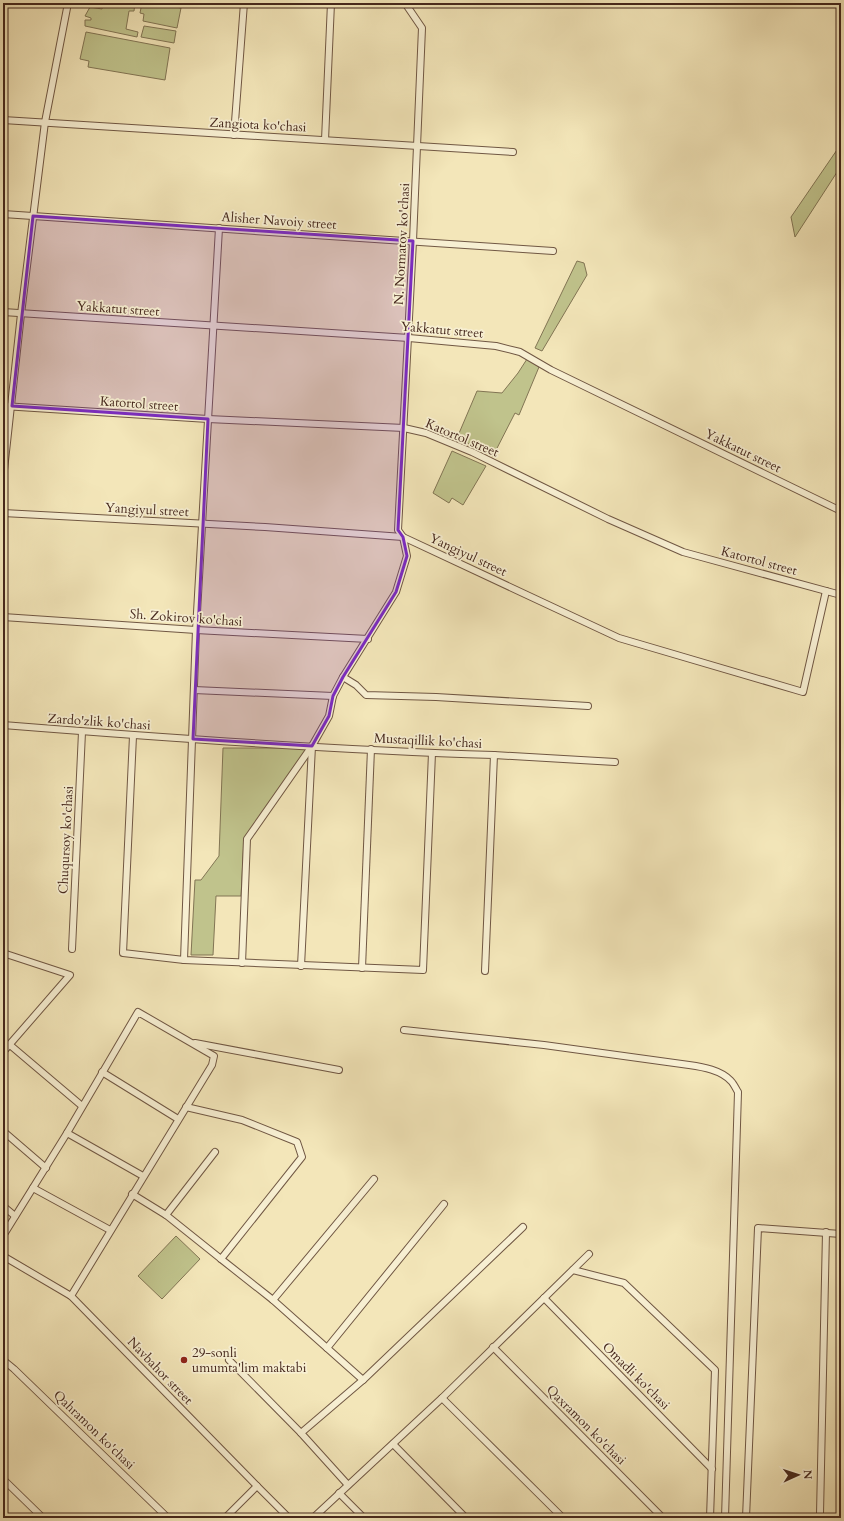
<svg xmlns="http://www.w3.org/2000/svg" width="844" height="1521" font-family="Cardo,serif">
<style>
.green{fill:#c0c38c;stroke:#827554}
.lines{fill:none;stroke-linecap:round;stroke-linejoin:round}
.street-casing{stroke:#705743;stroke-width:8}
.street{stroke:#f7efd2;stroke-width:6}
.marked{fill:#7b2cbf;fill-opacity:0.2;stroke:#7b2cbf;stroke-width:3;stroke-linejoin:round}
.poi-dot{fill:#8f2418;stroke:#f7efd2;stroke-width:1.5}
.labels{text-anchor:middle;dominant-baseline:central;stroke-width:3.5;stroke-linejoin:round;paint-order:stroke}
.street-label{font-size:13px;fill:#45271c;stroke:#f7efd2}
.poi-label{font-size:13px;fill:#45271c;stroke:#f7efd2;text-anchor:start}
</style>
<rect width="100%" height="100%" fill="#f3e6b9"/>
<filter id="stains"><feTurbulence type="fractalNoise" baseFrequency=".005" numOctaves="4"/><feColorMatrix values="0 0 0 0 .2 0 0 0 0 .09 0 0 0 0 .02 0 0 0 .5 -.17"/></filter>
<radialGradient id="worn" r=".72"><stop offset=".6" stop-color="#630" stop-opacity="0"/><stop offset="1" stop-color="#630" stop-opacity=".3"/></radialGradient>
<!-- green -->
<g class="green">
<polygon points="103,3 135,3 134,11 129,11 126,29 138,32 137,37 85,26 85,20 91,20 91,18 85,16 90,7 102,9"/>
<polygon points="142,3 155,3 181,8 177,28 143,21 144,14 140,13"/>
<polygon points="144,26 176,31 174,43 141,37"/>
<polygon points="86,32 170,48 165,80 88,67 89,61 80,59"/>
<polygon points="841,144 841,166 795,237 791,217"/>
<polygon points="577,261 584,263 587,275 542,351 535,348"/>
<polygon points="527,359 539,367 519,415 515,413 493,456 457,438 477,391 502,393 518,373"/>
<polygon points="452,451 486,466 463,505 452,498 449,503 433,493"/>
<polygon points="223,748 307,748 244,839 241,896 216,896 213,955 191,955 195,880 201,880 219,856"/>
<polygon points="176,1236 200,1259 162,1299 138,1276"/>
</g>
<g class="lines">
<!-- street casing -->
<g class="street-casing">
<g id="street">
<polyline points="3,120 513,152"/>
<polyline points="234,135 244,3"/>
<polyline points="325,140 331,3"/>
<polyline points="3,214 553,251"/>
<polyline points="3,312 409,338 496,346 520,352 551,370 841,511"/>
<polyline points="3,406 208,419 404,428 426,433 472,452 608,519 683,552 841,595"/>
<polyline points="3,479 21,314 45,122 68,3"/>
<polyline points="3,513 265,527 403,537 619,638 803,692 826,591"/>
<polyline points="3,617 196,630 368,639"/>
<polyline points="343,677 356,685 366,695 436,697 588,706"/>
<polyline points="194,690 333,696"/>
<path d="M3,725C166,738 330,750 494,755L485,971"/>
<polyline points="133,736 123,953 184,960 423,970 432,753"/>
<polyline points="494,755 615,762"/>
<polyline points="72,949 82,732"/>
<polyline points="3,953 70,975 3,1052"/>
<polyline points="184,960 196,630 219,228"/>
<polyline points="242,963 247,839 312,746 329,716 333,696 343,677 396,592 407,556 403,537 398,530 413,241 422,28 405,3"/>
<polyline points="301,966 312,746"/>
<polyline points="362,968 371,749"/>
<path d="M404,1030L544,1045L689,1065C703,1067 721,1070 731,1081C734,1084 736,1089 738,1092L725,1518"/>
<polyline points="195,1043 339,1070"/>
<polyline points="10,1045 82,1106"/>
<polyline points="102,1072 178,1119"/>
<polyline points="186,1107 242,1120 297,1142 302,1157 221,1259 166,1215 215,1152"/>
<polyline points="3,1131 46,1168"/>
<polyline points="67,1133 143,1176"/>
<polyline points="33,1188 110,1230"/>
<polyline points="132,1194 166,1215"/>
<polyline points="3,1206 15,1216"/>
<polyline points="3,1236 67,1133 138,1012 214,1056 212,1065 71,1296"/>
<polyline points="3,1256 71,1296 257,1486 225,1518"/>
<polyline points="221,1259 273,1300 327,1348"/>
<polyline points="573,1270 624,1283 715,1370 710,1518"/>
<polyline points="544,1298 712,1469"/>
<polyline points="273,1300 374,1179"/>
<polyline points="493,1347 663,1518"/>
<polyline points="3,1360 14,1369 168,1518"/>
<polyline points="229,1360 301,1433"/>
<polyline points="363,1380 327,1348 444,1204"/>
<polyline points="442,1398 563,1518"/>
<polyline points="393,1444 466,1518"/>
<polyline points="3,1479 43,1518"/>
<polyline points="348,1485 301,1433 363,1380 523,1227"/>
<polyline points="257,1486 289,1518"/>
<polyline points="339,1493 364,1518"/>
<polyline points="820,1514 826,1232"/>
<polyline points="313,1518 442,1398 589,1254"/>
<polyline points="746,1518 758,1228 841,1234"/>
</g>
</g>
<!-- street -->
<use href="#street" class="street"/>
</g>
<!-- marked area -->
<path class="marked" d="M33,216L413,241L398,530L403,537L407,556L396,592L343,677L333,696L329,716L312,746L193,739L208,419L12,406Z"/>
<!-- markers -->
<circle class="poi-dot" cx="184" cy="1360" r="4"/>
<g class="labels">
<!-- street labels -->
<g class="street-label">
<text transform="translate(258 125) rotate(3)">Zangiota ko'chasi</text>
<text transform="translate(279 221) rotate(4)">Alisher Navoiy street</text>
<text transform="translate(402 244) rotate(-87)">N. Normatov ko'chasi</text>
<text transform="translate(118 309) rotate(4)">Yakkatut street</text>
<text transform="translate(442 330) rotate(5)">Yakkatut street</text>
<text transform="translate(139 404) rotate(4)">Katortol street</text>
<text transform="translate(462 438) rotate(23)">Katortol street</text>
<text transform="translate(743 451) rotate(26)">Yakkatut street</text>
<text transform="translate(147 510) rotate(3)">Yangiyul street</text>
<text transform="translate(468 555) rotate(25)">Yangiyul street</text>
<text transform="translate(759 561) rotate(15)">Katortol street</text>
<text transform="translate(186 618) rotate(4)">Sh. Zokirov ko'chasi</text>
<text transform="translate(99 722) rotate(4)">Zardo'zlik ko'chasi</text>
<text transform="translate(428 741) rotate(3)">Mustaqillik ko'chasi</text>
<text transform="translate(66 840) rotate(-87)">Chuqursoy ko'chasi</text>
<text transform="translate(160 1371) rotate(46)">Navbahor street</text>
<text transform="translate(636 1376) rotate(45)">Omadli ko'chasi</text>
<text transform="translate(586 1425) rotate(45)">Qaxramon ko'chasi</text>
<text transform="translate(94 1430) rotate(44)">Qahramon ko'chasi</text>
</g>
<!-- poi labels -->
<g class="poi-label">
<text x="192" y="1353">29-sonli<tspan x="192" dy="15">umumta'lim maktabi</tspan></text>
</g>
</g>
<!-- margin -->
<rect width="844" height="1521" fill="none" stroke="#f3e6b9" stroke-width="16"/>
<rect x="4" y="4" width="836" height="1513" fill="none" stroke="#45271c" stroke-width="2"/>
<rect x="8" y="8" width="828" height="1505" fill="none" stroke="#45271c"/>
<!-- north arrow -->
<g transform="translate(798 1475) rotate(87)" stroke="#f7efd2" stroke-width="3" paint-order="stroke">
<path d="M0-3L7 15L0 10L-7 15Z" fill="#45271c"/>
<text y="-6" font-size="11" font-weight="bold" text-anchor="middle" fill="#45271c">N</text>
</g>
<rect width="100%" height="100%" filter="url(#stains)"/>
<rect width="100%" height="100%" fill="url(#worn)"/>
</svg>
